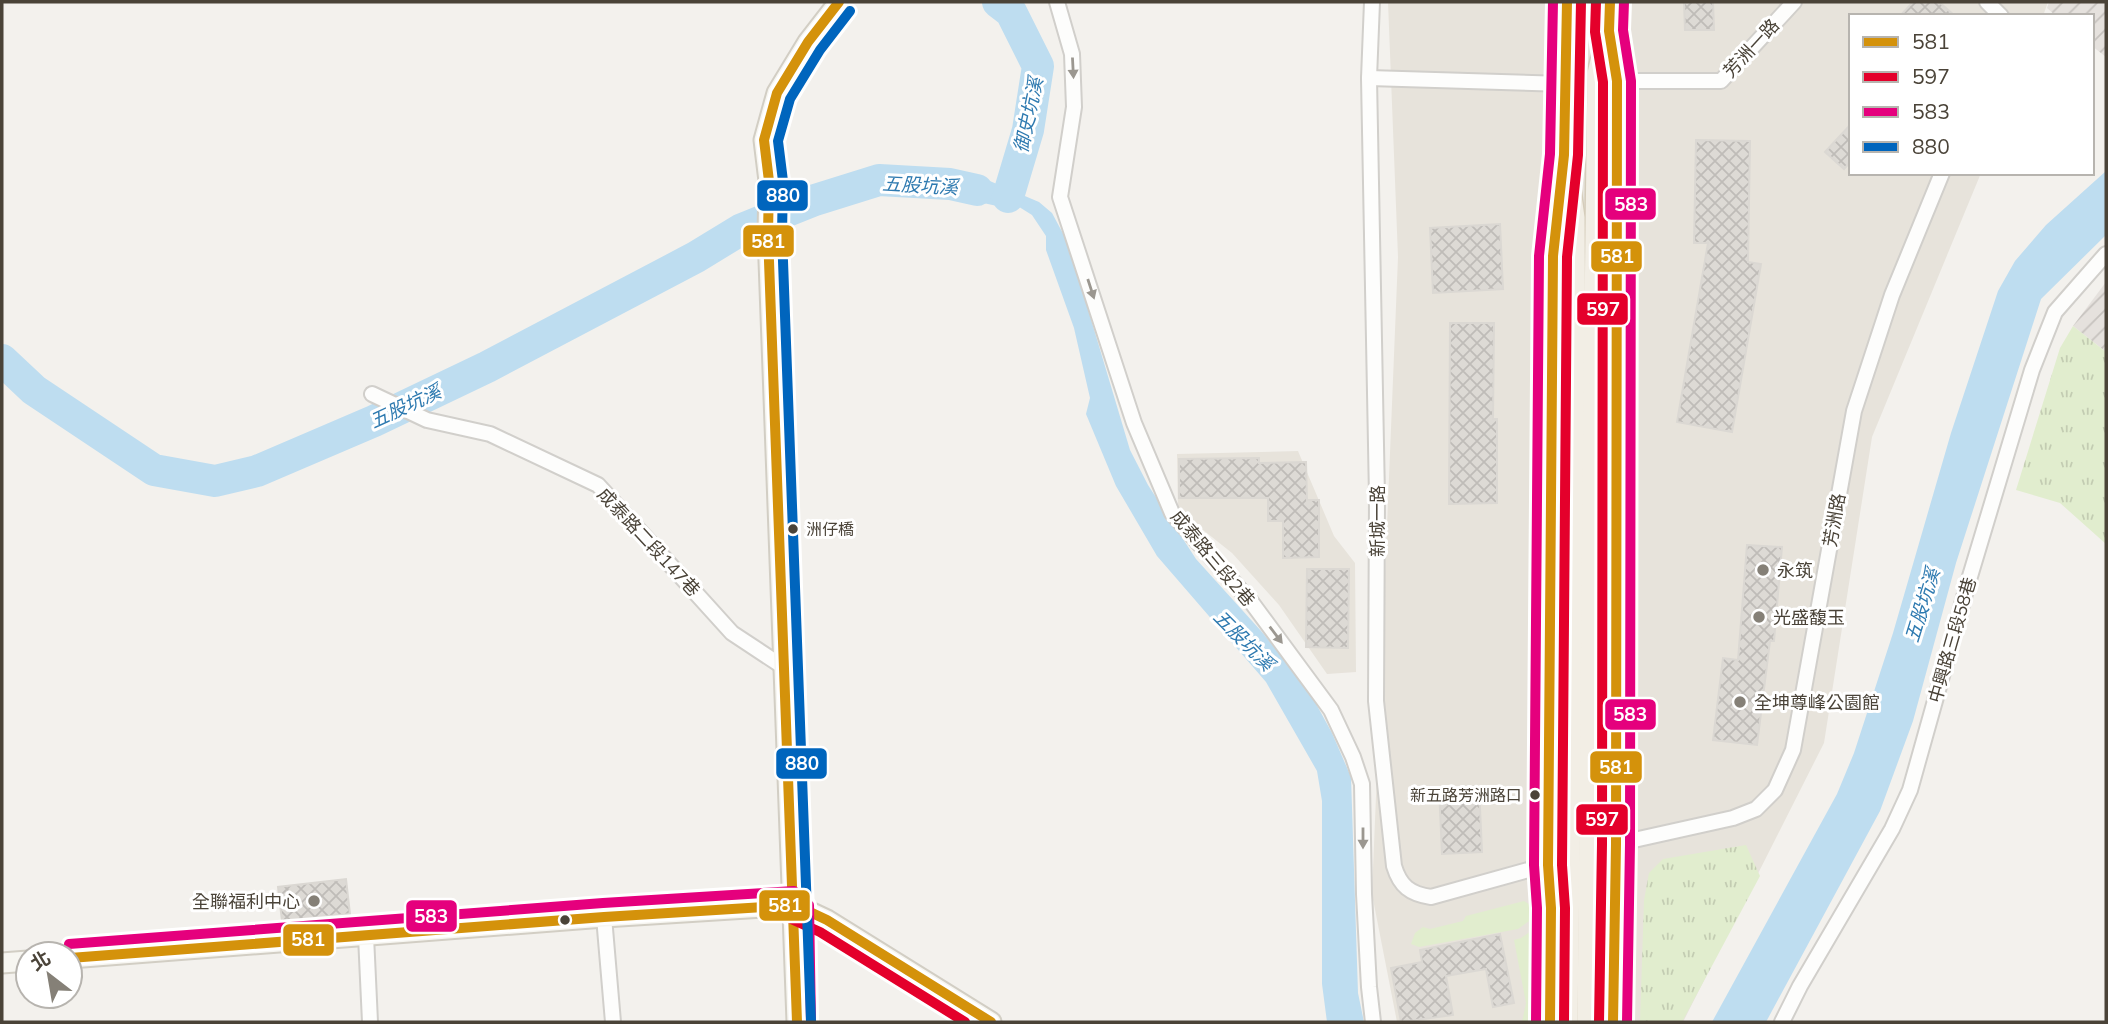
<svg xmlns="http://www.w3.org/2000/svg" width="2108" height="1024" font-family="Mulish,'Noto Sans TC',sans-serif">
<style>
.residential{fill:#e7e3db}
.industrial{fill:url(#industrial-furrows)}
.grass{fill:#e1edce}
.park{fill:url(#park-tufts)}
.water{fill:#beddf0}
.lines{fill:none;stroke-linecap:round;stroke-linejoin:round}
.river{stroke:#beddf0;stroke-width:32}
.building{fill:url(#building-cross-hatch);stroke:#dbd8d3;stroke-width:2}
.street-casing{stroke:#d1cfcb;stroke-width:18}
.secondary-casing{stroke:#d2cec4;stroke-width:23}
.primary-casing{stroke:#d5cdbb;stroke-width:26}
.street{stroke:#fdfdfc;stroke-width:14}
.secondary{stroke:#f7f6f1;stroke-width:19}
.primary{stroke:#f2eee5;stroke-width:23}
.primary-bridge-casing{stroke:#d5cdbb;stroke-width:26;stroke-linecap:butt}
.primary-bridge{stroke:#f2eee5;stroke-width:23}
.bus-1-casing{stroke:#fff;stroke-width:16}
.bus-2-casing{stroke:#fff;stroke-width:16}
.bus-3-casing{stroke:#fff;stroke-width:16}
.bus-4-casing{stroke:#fff;stroke-width:16}
.bus-1{stroke:#d4920b;stroke-width:10}
.bus-2{stroke:#e4002b;stroke-width:10}
.bus-3{stroke:#e5007d;stroke-width:10}
.bus-4{stroke:#0065bd;stroke-width:10}
.oneway{fill:#9b9790}
.bus-dot{fill:#4a4338;stroke:#fff;stroke-width:2.5}
.poi-dot{fill:#858077;stroke:#fff;stroke-width:2.5}
.labels{text-anchor:middle;dominant-baseline:central;stroke-width:6;stroke-linejoin:round;paint-order:stroke}
.bus-label{font-size:16px;fill:#4a4338;stroke:#fff;text-anchor:start}
.street-label{font-size:18px;fill:#4a4338;stroke:#fff}
.poi-label{font-size:18px;fill:#4a4338;stroke:#fff;text-anchor:start}
.water-label{font-size:19px;font-style:italic;fill:#2e7ab0;stroke:#fff}
.line-badge{stroke:#fff;stroke-width:2.5}
.badge-label{font-size:19px;text-anchor:middle;font-weight:bold;fill:#fff}
</style>
<defs>
<pattern id="industrial-furrows" width="10" height="10" patternUnits="userSpaceOnUse" patternTransform="scale(1.75)"><rect width="10" height="10" fill="#e5e1dd"/><path d="M-1 1l2-2M0 10L10 0M9 11l2-2" fill="none" stroke="#c6c2be"/></pattern>
<pattern id="park-tufts" width="24" height="20" patternUnits="userSpaceOnUse" patternTransform="scale(1.75)"><rect width="24" height="20" fill="#e1edce"/><path d="M3 7l-1-3M5 7V3M7 7l1-3M15 17l-1-3M17 17v-4M19 17l1-3" fill="none" stroke="#c3ccb2"/></pattern>
<pattern id="building-cross-hatch" width="8" height="8" patternUnits="userSpaceOnUse" patternTransform="scale(1.75)"><rect width="8" height="8" fill="#dddad5"/><path d="M0 0l8 8M0 8l8-8" fill="none" stroke="#bfbcb8"/></pattern>
</defs>
<rect width="100%" height="100%" fill="#f3f1ed"/>
<!-- residential -->
<g class="residential">
<polygon points="1388,2 2048,2 2043,16 1851,16 1851,173 1981,173 1872,437 1824,743 1683,1022 1397,1022 1372,894 1398,257"/>
<polygon points="1298,451 1334,536 1355,563 1356,672 1327,674 1279,605 1232,553 1178,510 1177,454"/>
</g>
<!-- industrial -->
<g class="industrial">
<polygon points="2049,2 2106,2 2106,57 2092,46 2092,16 2056,16 2047,8"/>
<polygon points="2106,282 2106,352 2073,326"/>
</g>
<!-- grass -->
<g class="grass">
<polygon points="1524,901 1532,906 1536,916 1518,929 1419,947 1411,944 1415,933 1423,927 1430,929 1463,921 1466,916"/>
<polygon points="1538,926 1540,930 1534,960 1537,970 1537,1022 1522,1022 1526,1003 1514,940 1521,938"/>
</g>
<!-- park -->
<g class="park">
<polygon points="2073,326 2106,352 2106,544 2060,503 2016,490 2060,348"/>
<polygon points="1746,845 1760,876 1682,1022 1640,1022 1644,900 1649,873 1663,859"/>
</g>
<!-- water -->
<g class="water">
<polygon points="939,168 971,173 1039,202 1052,213 1067,241 1079,279 1130,450 1148,485 1196,559 1262,632 1308,689 1332,733 1351,777 1358,993 1364,1022 1327,1022 1322,984 1322,801 1317,771 1266,682 1157,556 1116,486 1086,414 1090,398 1074,328 1046,250 1046,236 1032,215 1016,205 997,206 933,192"/>
<polygon points="2106,171 2106,235 2041,299 1956,563 1913,721 1880,811 1766,1022 1712,1022 1837,794 1854,753 1893,633 1951,433 1998,291 2015,261 2046,225"/>
</g>
<g class="lines">
<!-- river -->
<g class="river">
<polyline points="998,2 1011,12 1038,66 1028,130 1008,197"/>
<polyline points="2,360 34,390 154,470 215,481 257,471 374,421 487,367 696,257 742,229 815,200 879,180 950,184 977,190"/>
</g>
</g>
<!-- building -->
<g class="building">
<polygon points="1684,2 1713,2 1714,30 1685,30"/>
<polygon points="1913,2 1939,2 1955,16 1900,16"/>
<polygon points="1851,124 1851,161 1844,169 1825,152"/>
<polygon points="1696,140 1750,141 1748,262 1761,264 1732,432 1677,422 1708,243 1694,243"/>
<polygon points="1500,224 1503,289 1433,293 1430,228"/>
<polygon points="1450,323 1494,323 1493,419 1497,419 1497,503 1449,504"/>
<polygon points="1259,458 1259,463 1306,462 1307,500 1319,500 1319,557 1283,558 1283,521 1268,521 1268,498 1179,498 1179,459"/>
<polygon points="1747,545 1782,547 1774,641 1770,641 1757,745 1713,740 1723,658 1738,660"/>
<polygon points="1307,569 1349,569 1348,648 1306,647"/>
<polygon points="1479,786 1482,852 1442,854 1439,788"/>
<polygon points="346,879 350,914 282,921 278,887"/>
<polygon points="1500,934 1514,1003 1493,1007 1486,969 1446,976 1453,1015 1401,1022 1391,968 1422,962 1420,950"/>
</g>
<g class="lines">
<!-- street casing -->
<g class="street-casing">
<g id="street">
<polyline points="1057,2 1072,54 1074,107 1060,197 1134,423 1172,513 1252,603 1331,710 1353,757 1362,784 1364,894 1369,987 1373,1022"/>
<path d="M1372,2L1369,78L1377,497L1376,701L1394,866C1400,886 1410,894 1431,897L1557,862"/>
<polyline points="1987,2 2001,16"/>
<polyline points="1369,78 1565,84"/>
<polyline points="1617,81 1721,81 1794,2"/>
<polyline points="372,394 427,420 490,434 598,485 732,633 785,668"/>
<polyline points="1586,853 1616,844 1733,818 1756,809 1775,790 1793,750 1854,411 1892,295 1942,173"/>
<polyline points="604,917 613,1022"/>
<polyline points="366,936 370,1022"/>
<polyline points="1782,1022 1800,986 1892,829 1910,790 1968,583 2032,370 2055,312 2106,254"/>
</g>
</g>
<!-- secondary casing -->
<g class="secondary-casing">
<g id="secondary">
<polyline points="1610,2 1609,31 1617,81 1616,844 1613,1022"/>
<polyline points="70,958 604,917 795,905 827,920 991,1022"/>
<polyline points="2,963 28,961"/>
<polyline points="797,1022 768,234 769,181 764,140 777,93 808,42 839,2"/>
<polyline points="1550,1022 1551,908 1548,865 1553,256 1564,155 1567,2"/>
</g>
</g>
<!-- primary casing -->
<g class="primary-casing">
<g id="primary">
<polyline points="1564,155 1573,218 1574,395"/>
<polyline points="1595,394 1599,74 1609,31"/>
</g>
</g>
<!-- street -->
<use href="#street" class="street"/>
<!-- secondary -->
<use href="#secondary" class="secondary"/>
<!-- primary -->
<use href="#primary" class="primary"/>
<!-- primary-bridge casing -->
<g class="primary-bridge-casing">
<g id="primary-bridge">
<polyline points="1566,1022 1574,395"/>
<polyline points="1589,1022 1595,394"/>
</g>
</g>
<!-- primary-bridge -->
<use href="#primary-bridge" class="primary-bridge"/>
<!-- bus-1 casing -->
<g class="bus-1-casing">
<g id="bus-1">
<polyline points="1610,2 1609,31 1617,81 1616,844 1613,1022"/>
<polyline points="70,958 604,917 795,905 827,920 991,1022"/>
<polyline points="797,1022 768,234 769,181 764,140 777,93 808,42 839,2"/>
<polyline points="1550,1022 1551,908 1548,865 1553,256 1564,155 1567,2"/>
</g>
</g>
<!-- bus-2 casing -->
<g class="bus-2-casing">
<g id="bus-2">
<polyline points="1596,2 1595,32 1603,82 1602,844 1599,1022"/>
<polyline points="789,918 820,932 965,1022"/>
<polyline points="1564,1022 1565,908 1562,865 1567,257 1578,155 1581,2"/>
</g>
</g>
<!-- bus-3 casing -->
<g class="bus-3-casing">
<g id="bus-3">
<polyline points="1624,2 1623,30 1631,81 1630,844 1627,1022"/>
<polyline points="809,905 811,1022"/>
<polyline points="69,944 603,903 794,891"/>
<polyline points="1536,1022 1537,908 1534,865 1539,256 1550,154 1553,2"/>
</g>
</g>
<!-- bus-4 casing -->
<g class="bus-4-casing">
<polyline id="bus-4" points="811,1021 782,234 783,181 778,141 790,99 820,50 850,11"/>
</g>
<!-- bus-1 -->
<use href="#bus-1" class="bus-1"/>
<!-- bus-2 -->
<use href="#bus-2" class="bus-2"/>
<!-- bus-3 -->
<use href="#bus-3" class="bus-3"/>
<!-- bus-4 -->
<use href="#bus-4" class="bus-4"/>
</g>
<!-- one-way arrows -->
<defs><path id="oneway-solid" d="M-6-.8H1V-3.2L6.5 0L1 3.2V.8H-6Z" transform="scale(1.75)"/></defs>
<g class="oneway">
<use href="#oneway-solid" transform="translate(1073 68) rotate(87)"/>
<use href="#oneway-solid" transform="translate(1091 289) rotate(72)"/>
<use href="#oneway-solid" transform="translate(1276 635) rotate(53)"/>
<use href="#oneway-solid" transform="translate(1363 838) rotate(90)"/>
</g>
<!-- markers -->
<g class="bus-dot">
<circle cx="793" cy="529" r="6"/>
<circle cx="1535" cy="795" r="6"/>
<circle cx="565" cy="920" r="6"/>
</g>
<g class="poi-dot">
<circle cx="1763" cy="570" r="7"/>
<circle cx="1759" cy="617" r="7"/>
<circle cx="1740" cy="702" r="7"/>
<circle cx="314" cy="901" r="7"/>
</g>
<g class="labels">
<!-- bus labels -->
<g class="bus-label">
<text x="806" y="529">洲仔橋</text>
<text x="1522" y="795" text-anchor="end">新五路芳洲路口</text>
</g>
<!-- street labels -->
<g class="street-label">
<text transform="translate(1751 48) rotate(-47)">芳洲一路</text>
<text transform="translate(1834 520) rotate(-80)">芳洲路</text>
<text transform="translate(1377 521) rotate(-90)">新城一路</text>
<text transform="translate(649 542) rotate(47)">成泰路二段147巷</text>
<text transform="translate(1213 558) rotate(50)">成泰路三段2巷</text>
<text transform="translate(1952 640) rotate(-74)">中興路三段58巷</text>
</g>
<!-- poi labels -->
<g class="poi-label">
<text x="1777" y="570">永筑</text>
<text x="1773" y="617">光盛馥玉</text>
<text x="1754" y="702">全坤尊峰公園館</text>
<text x="300" y="901" text-anchor="end">全聯福利中心</text>
</g>
<!-- water labels -->
<g class="water-label">
<text transform="translate(1028 115) rotate(-78)">御史坑溪</text>
<text transform="translate(920 185) rotate(3)">五股坑溪</text>
<text transform="translate(405 406) rotate(-25)">五股坑溪</text>
<text transform="translate(1922 605) rotate(-73)">五股坑溪</text>
<text transform="translate(1244 640) rotate(45)">五股坑溪</text>
</g>
</g>
<g class="line-badge">
<rect x="756" y="179" width="53" height="33" rx="7" fill="#0065bd"/>
<rect x="1604" y="187" width="53" height="34" rx="7" fill="#e5007d"/>
<rect x="742" y="224" width="53" height="34" rx="7" fill="#d4920b"/>
<rect x="1590" y="240" width="53" height="33" rx="7" fill="#d4920b"/>
<rect x="1576" y="292" width="53" height="34" rx="7" fill="#e4002b"/>
<rect x="1604" y="698" width="53" height="33" rx="7" fill="#e5007d"/>
<rect x="775" y="747" width="53" height="33" rx="7" fill="#0065bd"/>
<rect x="1589" y="750" width="54" height="34" rx="7" fill="#d4920b"/>
<rect x="1575" y="803" width="54" height="33" rx="7" fill="#e4002b"/>
<rect x="758" y="889" width="53" height="33" rx="7" fill="#d4920b"/>
<rect x="405" y="899" width="53" height="34" rx="7" fill="#e5007d"/>
<rect x="282" y="923" width="53" height="34" rx="7" fill="#d4920b"/>
</g>
<g class="badge-label">
<text x="783" y="202">880</text>
<text x="1631" y="211">583</text>
<text x="768" y="248">581</text>
<text x="1617" y="263">581</text>
<text x="1603" y="316">597</text>
<text x="1630" y="721">583</text>
<text x="802" y="770">880</text>
<text x="1616" y="774">581</text>
<text x="1602" y="826">597</text>
<text x="785" y="912">581</text>
<text x="431" y="923">583</text>
<text x="308" y="946">581</text>
</g>
<!-- border -->
<rect width="2108" height="1024" fill="none" stroke="#4a4338" stroke-width="7"/>
<!-- legend -->
<rect x="1849" y="14" width="245" height="161" fill="#ffffff" stroke="#b7b4af" stroke-width="2"/>
<rect x="1863" y="37" width="35" height="10" fill="#d4920b" stroke="#b7b4af" stroke-width="2"/>
<text x="1912" y="49" font-size="21" fill="#4a4338">581</text>
<rect x="1863" y="72" width="35" height="10" fill="#e4002b" stroke="#b7b4af" stroke-width="2"/>
<text x="1912" y="84" font-size="21" fill="#4a4338">597</text>
<rect x="1863" y="107" width="35" height="10" fill="#e5007d" stroke="#b7b4af" stroke-width="2"/>
<text x="1912" y="119" font-size="21" fill="#4a4338">583</text>
<rect x="1863" y="142" width="35" height="10" fill="#0065bd" stroke="#b7b4af" stroke-width="2"/>
<text x="1912" y="154" font-size="21" fill="#4a4338">880</text>
<!-- north arrow -->
<g transform="translate(49 975) rotate(329)"><circle r="33" fill="#ffffff" stroke="#b7b4af" stroke-width="2"/>
<path d="M0-5L12 26L0 18L-12 26Z" fill="#858077"/>
<text y="-10" font-size="19" font-weight="bold" text-anchor="middle" fill="#4a4338">北</text>
</g>
</svg>
